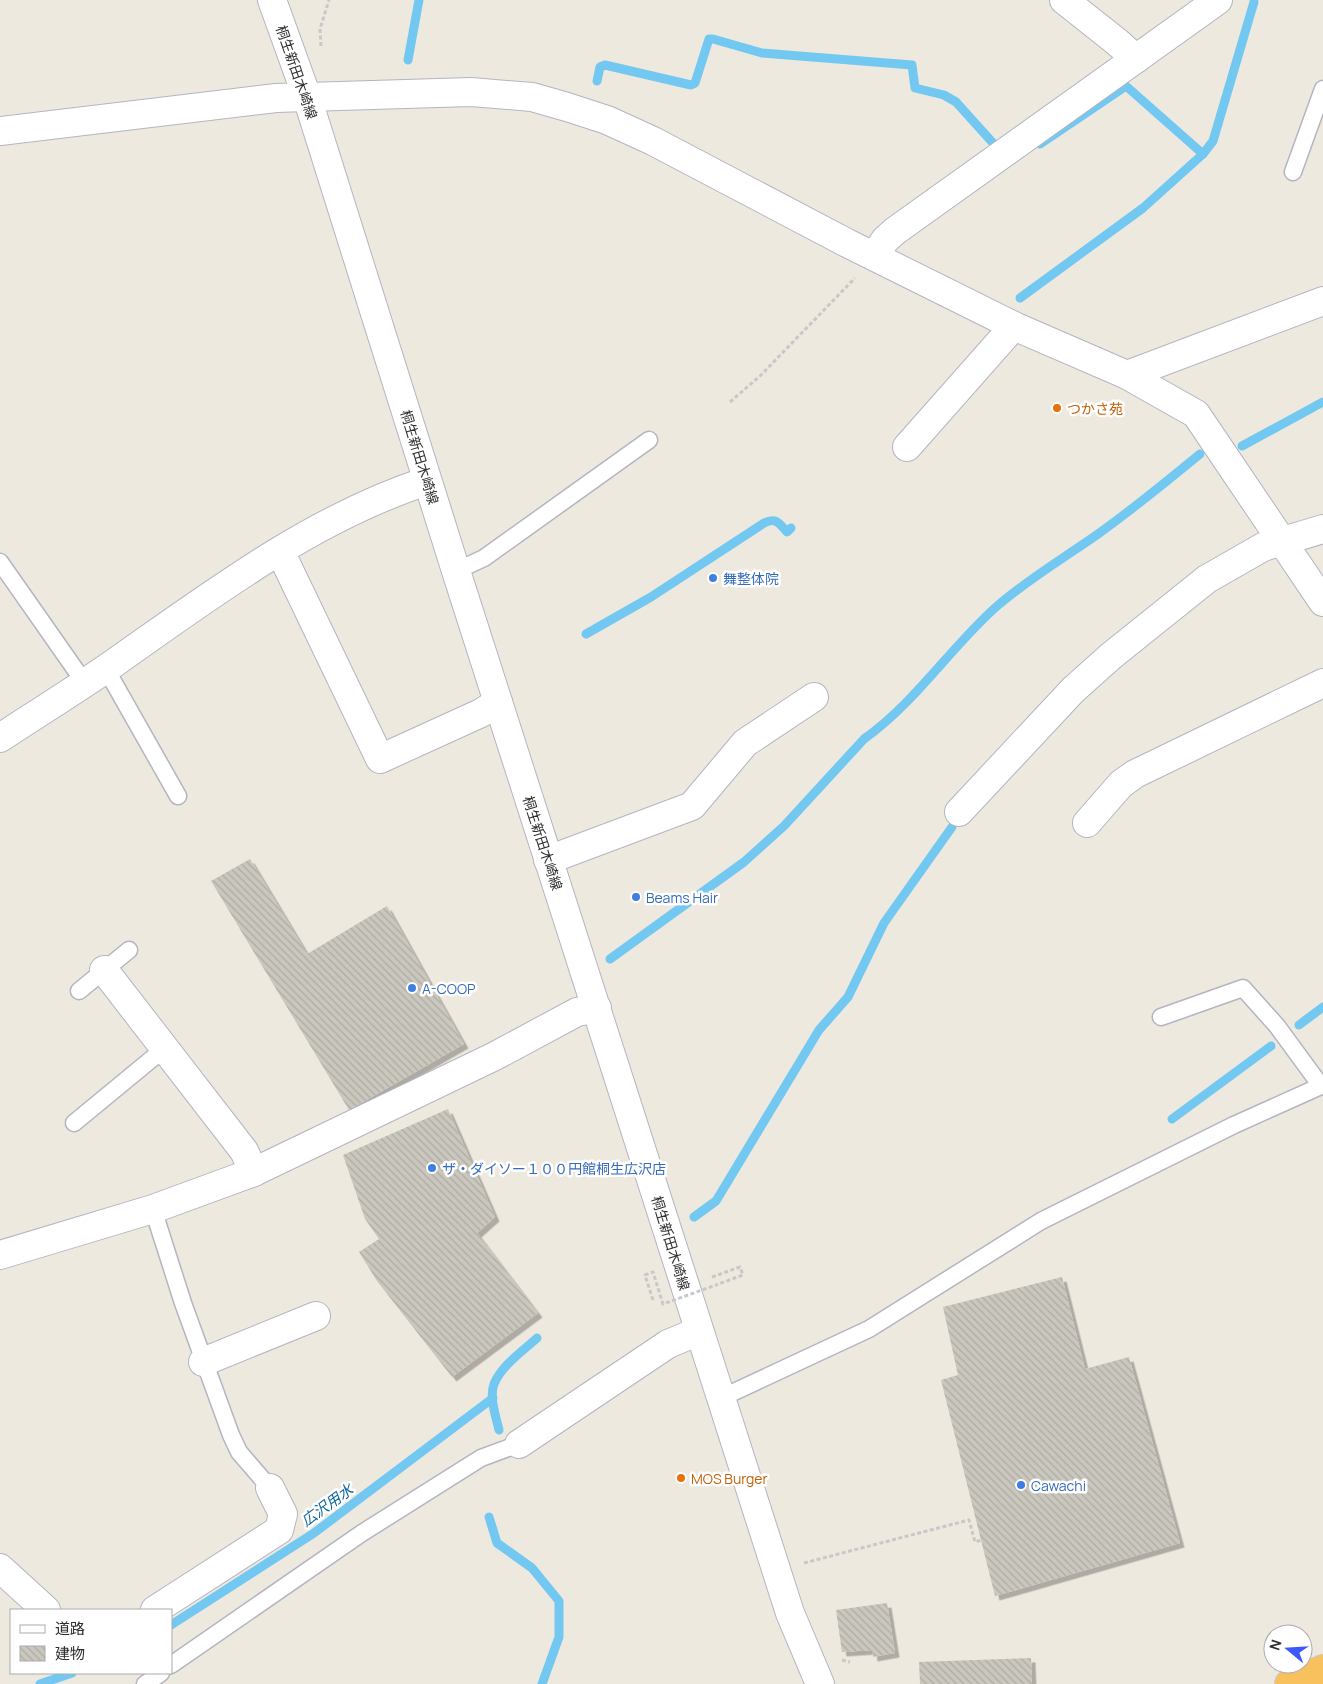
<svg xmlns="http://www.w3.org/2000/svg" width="1323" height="1684" font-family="Manrope,'Noto Sans JP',sans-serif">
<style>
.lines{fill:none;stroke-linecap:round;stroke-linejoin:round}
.stream{stroke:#72c8f1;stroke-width:9}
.building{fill:url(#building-back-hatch);filter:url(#shadow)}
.service-casing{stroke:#b3b5c0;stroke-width:19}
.minor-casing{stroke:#b3b5c0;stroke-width:30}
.tertiary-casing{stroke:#b3b5c0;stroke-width:30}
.secondary-casing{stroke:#b3b5c0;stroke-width:30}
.trunk-casing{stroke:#c8c8c8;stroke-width:30}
.path{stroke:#c8c8c8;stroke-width:3;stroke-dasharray:4 2.5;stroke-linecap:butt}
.service{stroke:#fff;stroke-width:16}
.minor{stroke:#fff;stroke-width:28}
.tertiary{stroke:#fff;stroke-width:28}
.secondary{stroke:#fff;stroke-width:28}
.trunk{stroke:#f9c15d;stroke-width:28}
.path-bridge{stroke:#c8c8c8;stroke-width:3;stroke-dasharray:4 2.5;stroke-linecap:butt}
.food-dot{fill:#e8710a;stroke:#fff;stroke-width:2}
.shop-dot{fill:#3f7fe0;stroke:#fff;stroke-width:2}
.labels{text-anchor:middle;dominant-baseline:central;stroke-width:5;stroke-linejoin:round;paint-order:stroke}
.street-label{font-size:14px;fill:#2d2d2d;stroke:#fff}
.food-label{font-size:14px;fill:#c56008;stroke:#fff;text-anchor:start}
.shop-label{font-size:14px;fill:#366cbe;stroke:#fff;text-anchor:start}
.water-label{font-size:15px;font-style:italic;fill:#0c66a2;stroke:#fff}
</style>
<defs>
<pattern id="building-back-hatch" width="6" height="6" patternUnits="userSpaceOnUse" patternTransform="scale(1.25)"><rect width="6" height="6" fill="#cac7be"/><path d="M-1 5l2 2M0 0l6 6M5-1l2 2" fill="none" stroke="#aeaba4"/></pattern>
<filter id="shadow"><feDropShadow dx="4.5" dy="4.5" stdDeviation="0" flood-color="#0004"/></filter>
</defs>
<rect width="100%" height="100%" fill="#eee9df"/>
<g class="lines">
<!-- stream -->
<g class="stream">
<polyline points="408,60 419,0"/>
<polyline points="597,81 600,67 605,65 691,85 695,83 709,39 713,39 762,53 912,65 915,88 944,95 956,102 993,143"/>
<polyline points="1040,144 1126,86 1203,154"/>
<polyline points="1020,298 1143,208 1203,154 1213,141 1254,2"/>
<polyline points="1242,446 1323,402"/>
<path d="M586,634L651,597L764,523C776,517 779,523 787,532L791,528"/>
<path d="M610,959L744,862L784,826L864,739C915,703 950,648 996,607C1028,579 1064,558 1098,534C1133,509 1166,482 1200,454"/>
<polyline points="1299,1025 1323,1007"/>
<polyline points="1172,1119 1271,1046"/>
<polyline points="694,1217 716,1201 819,1030 848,997 884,923 952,827"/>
<path d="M499,1430C496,1417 489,1397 494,1384C502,1365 523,1351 537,1338"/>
<polyline points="489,1517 497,1543 532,1568 559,1601 559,1637 542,1684"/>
<polyline points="171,1625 314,1533 493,1398"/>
<polyline points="40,1684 72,1673"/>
</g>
</g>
<!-- building -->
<g class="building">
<polygon points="250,859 307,954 387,906 464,1044 349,1110 211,881"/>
<polygon points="448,1109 495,1217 477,1233 538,1313 452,1377 377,1281 359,1252 379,1239 365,1219 343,1155"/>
<polygon points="1062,1277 1085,1369 1129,1357 1180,1543 995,1596 941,1380 958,1375 943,1307"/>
<polygon points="887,1603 895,1653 873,1657 872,1650 842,1652 836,1610"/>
<polygon points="1031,1658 1032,1684 920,1684 919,1662"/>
</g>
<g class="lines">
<!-- service casing -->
<g class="service-casing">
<g id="service">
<polyline points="1293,172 1323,89"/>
<polyline points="0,562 84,682"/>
<polyline points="456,571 484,558 649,440"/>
<polyline points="106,669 178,796"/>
<polyline points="79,991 129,950"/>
<polyline points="1161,1017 1243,988 1277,1026 1321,1086"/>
<polyline points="74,1123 165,1048"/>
<polyline points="153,1209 183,1303 231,1435 239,1452 270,1488"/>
<polyline points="721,1398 869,1329 1041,1221 1234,1125 1323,1085"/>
<polyline points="171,1665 362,1533 481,1458 519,1444"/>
<polyline points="145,1684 161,1673"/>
</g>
</g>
<!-- minor casing -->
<g class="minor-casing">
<g id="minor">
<polyline points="1064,0 1117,42 1136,59"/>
<polyline points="0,131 276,98 307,97"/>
<polyline points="875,256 885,240 895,231 1218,0"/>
<polyline points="1127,375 1196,414 1323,602"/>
<polyline points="907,447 1014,326"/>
<polyline points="280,551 380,759 481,713 498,702"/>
<path d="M0,738C39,712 79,688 117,661C212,594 315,517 427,481"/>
<polyline points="959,812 1073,690 1111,656 1207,579 1263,547 1323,529"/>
<polyline points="1087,823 1121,784 1135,774 1323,683"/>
<polyline points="548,860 692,806 745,743 814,697"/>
<polyline points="104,970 244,1151 254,1172"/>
<polyline points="0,1255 153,1209 254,1172 495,1056 577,1012 597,1008"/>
<polyline points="203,1362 316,1316"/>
<polyline points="519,1444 668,1344 699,1331"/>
<polyline points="0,1568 46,1610"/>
<polyline points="155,1610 279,1530 283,1514 270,1488"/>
</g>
</g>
<!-- tertiary casing -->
<g class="tertiary-casing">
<polyline id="tertiary" points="307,97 471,92 532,97 567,107 607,120 653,141 847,243 1014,326 1127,375 1323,301"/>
</g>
<!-- secondary casing -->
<g class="secondary-casing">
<polyline id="secondary" points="272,0 307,97 456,571 790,1613 820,1684"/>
</g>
<!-- trunk casing -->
<g class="trunk-casing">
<polyline id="trunk" points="1289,1684 1323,1669"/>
</g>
<!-- path -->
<g class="path">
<polyline points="321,46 320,29 329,0"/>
<polyline points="730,402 760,376 855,278"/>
<polyline points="712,1277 740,1267 743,1275 716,1285"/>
<polyline points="804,1563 969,1520 975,1542 981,1540"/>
<polyline points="842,1660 850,1662"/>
</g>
<!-- service -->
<use href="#service" class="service"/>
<!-- minor -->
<use href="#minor" class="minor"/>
<!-- tertiary -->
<use href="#tertiary" class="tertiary"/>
<!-- secondary -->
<use href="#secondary" class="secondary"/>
<!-- trunk -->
<use href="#trunk" class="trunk"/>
<!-- path-bridge -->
<polyline class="path-bridge" points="653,1300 645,1275 653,1272 663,1304 716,1285"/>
</g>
<!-- markers -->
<g class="food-dot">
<circle cx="1057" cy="408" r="5"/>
<circle cx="681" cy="1478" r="5"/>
</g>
<g class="shop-dot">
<circle cx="713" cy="578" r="5"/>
<circle cx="636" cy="897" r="5"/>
<circle cx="412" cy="988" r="5"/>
<circle cx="432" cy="1168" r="5"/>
<circle cx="1021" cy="1485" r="5"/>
</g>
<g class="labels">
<!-- street labels -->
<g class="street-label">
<text transform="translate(297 72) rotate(71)">桐生新田木崎線</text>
<text transform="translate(420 457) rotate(73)">桐生新田木崎線</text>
<text transform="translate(543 843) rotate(72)">桐生新田木崎線</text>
<text transform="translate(671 1243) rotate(73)">桐生新田木崎線</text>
</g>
<!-- food labels -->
<g class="food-label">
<text x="1067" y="408">つかさ苑</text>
<text x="691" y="1478">MOS Burger</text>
</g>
<!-- shop labels -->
<g class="shop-label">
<text x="723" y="578">舞整体院</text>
<text x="646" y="897">Beams Hair</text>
<text x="422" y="988">A-COOP</text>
<text x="442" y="1168">ザ・ダイソー１００円館桐生広沢店</text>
<text x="1031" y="1485">Cawachi</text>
</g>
<!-- water labels -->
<g class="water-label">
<text transform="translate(327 1505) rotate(-36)">広沢用水</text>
</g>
</g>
<!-- legend -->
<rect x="10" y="1609" width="162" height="65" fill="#ffffff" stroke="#ababab"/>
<rect x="20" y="1625" width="25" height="8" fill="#ffffff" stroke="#ababab"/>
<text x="55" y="1634" font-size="15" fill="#2d2d2d">道路</text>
<rect x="20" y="1646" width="25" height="15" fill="url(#building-back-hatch)" stroke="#ababab"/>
<text x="55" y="1659" font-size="15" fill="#2d2d2d">建物</text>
<!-- north arrow -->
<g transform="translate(1288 1649) rotate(288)"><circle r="24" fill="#ffffff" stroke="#ababab"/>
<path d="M0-4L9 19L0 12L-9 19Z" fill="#3e58fc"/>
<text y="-8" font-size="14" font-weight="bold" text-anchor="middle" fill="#2d2d2d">N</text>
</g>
</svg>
